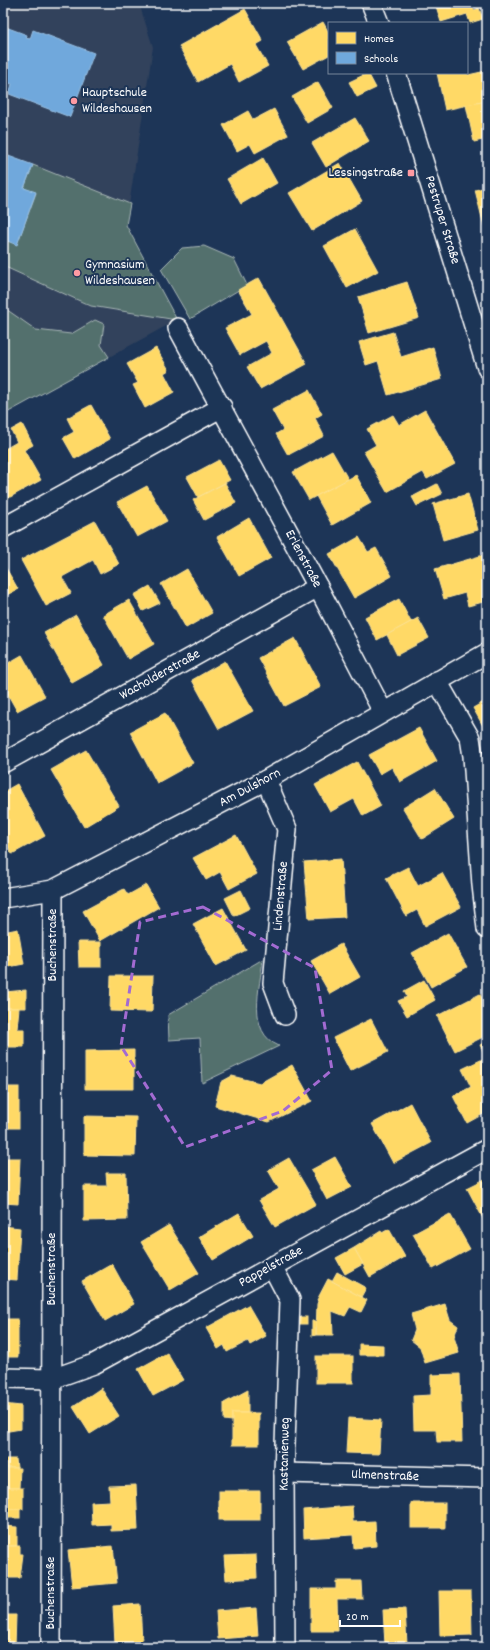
<svg xmlns="http://www.w3.org/2000/svg" width="490" height="1650" font-family="Dekko,sans-serif">
<style>
.built{fill:#31425c}
.green{fill:#536f6d;stroke:#a9b7b6}
.homes{fill:#ffd966;stroke:#ffe494}
.schools{fill:#6fa8dc;stroke:#9ac2e6}
.lines{fill:none;stroke-linecap:round;stroke-linejoin:round}
.minor-casing{stroke:#fff;stroke-width:22}
.minor{stroke:#1d3557;stroke-width:19}
.marked{fill:none;stroke:#a36bd2;stroke-width:3;stroke-dasharray:8 5;stroke-linejoin:round}
.poi-dot{fill:#ff9aa2;stroke:#1d3557;stroke-width:1.5}
.labels{text-anchor:middle;dominant-baseline:central;stroke-width:4;stroke-linejoin:round;paint-order:stroke}
.poi-label{font-size:14px;fill:#fff;stroke:#1d3557;text-anchor:start}
.street-label{font-size:14px;fill:#fff;stroke:#1d3557}
</style>
<rect width="100%" height="100%" fill="#1d3557"/>
<filter id="ink" filterUnits="userSpaceOnUse"><feTurbulence type="fractalNoise" baseFrequency=".025" numOctaves="2"/><feDisplacementMap in="SourceGraphic" scale="8" xChannelSelector="R" yChannelSelector="G"/><feConvolveMatrix kernelMatrix="1 2 1 2 8 2 1 2 1" color-interpolation-filters="sRGB"/></filter>
<g filter="url(#ink)">
<!-- built -->
<polygon class="built" points="3,3 139,3 153,47 126,225 177,320 3,415"/>
<!-- green -->
<g class="green">
<polygon points="33,165 130,204 126,225 177,320 91,306 3,266 3,246 5,240 17,244 36,193 24,188"/>
<polygon points="204,246 234,259 247,285 190,319 161,269 182,248"/>
<polygon points="3,307 36,330 71,334 95,320 104,324 101,345 109,357 3,415"/>
<path d="M263,959C260,987 246,1032 279,1046L202,1083L200,1038L169,1040L168,1015Z"/>
</g>
<!-- homes -->
<g class="homes">
<polygon points="435,3 472,3 474,10 479,8 483,19 470,23 467,14 441,22"/>
<polygon points="245,9 263,41 256,45 268,66 239,82 230,64 198,82 179,46"/>
<polygon points="323,22 329,33 329,55 303,69 287,42"/>
<polygon points="486,71 487,101 445,110 437,73 467,73 468,75"/>
<polygon points="368,73 376,88 357,97 349,82"/>
<polygon points="318,82 333,108 307,123 292,97"/>
<polygon points="487,101 487,139 474,142 466,105"/>
<polygon points="274,109 288,135 255,153 250,144 237,151 223,125 248,111 253,120"/>
<polygon points="355,118 369,141 326,167 312,143"/>
<polygon points="263,158 277,183 241,204 227,179"/>
<polygon points="340,163 362,201 312,231 289,193"/>
<polygon points="487,187 487,225 484,226 475,190"/>
<polygon points="355,229 378,271 347,288 324,246"/>
<polygon points="259,278 307,364 260,389 247,367 272,353 266,341 240,355 225,328 252,314 238,290"/>
<polygon points="407,282 419,318 369,333 358,297"/>
<polygon points="393,332 401,357 433,347 442,379 388,395 378,361 366,365 359,342"/>
<polygon points="156,348 169,370 164,373 174,392 145,408 133,385 138,383 127,364"/>
<polygon points="309,390 322,414 315,418 324,436 288,455 276,434 283,430 272,410"/>
<polygon points="91,405 110,439 75,459 63,438 74,432 67,418"/>
<polygon points="425,410 455,464 427,479 423,472 387,492 364,452 376,445 367,429 393,415 399,425"/>
<polygon points="22,424 33,445 24,450 41,480 3,501 3,450 17,442 11,430"/>
<polygon points="332,451 348,479 309,500 293,472"/>
<polygon points="219,460 230,480 198,497 187,477"/>
<polygon points="356,475 371,503 332,525 316,496"/>
<polygon points="225,483 236,503 204,520 193,500"/>
<polygon points="437,484 442,494 417,506 412,497"/>
<polygon points="147,486 167,521 137,537 117,502"/>
<polygon points="468,494 478,530 443,540 433,504"/>
<polygon points="249,518 271,558 239,576 217,537"/>
<polygon points="95,521 119,564 100,574 93,560 62,577 71,593 46,606 21,560"/>
<polygon points="359,537 368,552 376,548 392,576 354,598 329,554"/>
<polygon points="487,554 487,601 468,606 465,593 444,599 435,569"/>
<polygon points="3,563 18,589 3,597"/>
<polygon points="187,569 212,613 186,628 161,584"/>
<polygon points="150,586 160,603 143,611 134,595"/>
<polygon points="399,599 411,622 377,640 365,617"/>
<polygon points="129,600 154,644 128,659 103,615"/>
<polygon points="76,615 104,665 72,683 44,633"/>
<polygon points="418,618 429,638 397,655 387,635"/>
<polygon points="295,638 321,687 284,706 258,658"/>
<polygon points="22,655 45,696 17,711 3,686 3,666"/>
<polygon points="225,661 253,711 219,729 192,680"/>
<polygon points="487,700 487,733 473,708"/>
<polygon points="165,713 193,763 157,783 130,732"/>
<polygon points="419,728 437,761 400,782 392,767 380,774 369,755"/>
<polygon points="86,750 119,806 84,827 51,770"/>
<polygon points="357,762 381,806 363,816 354,799 330,812 315,785"/>
<polygon points="17,784 45,836 12,854 3,838 3,792"/>
<polygon points="435,788 454,819 422,839 403,808"/>
<polygon points="236,835 257,874 229,889 220,872 206,880 193,858"/>
<polygon points="341,859 345,917 309,919 304,862"/>
<polygon points="408,867 418,886 442,873 461,907 425,926 417,910 406,916 386,878"/>
<polygon points="146,885 159,907 100,941 83,911 124,889 128,895"/>
<polygon points="241,890 250,908 234,916 225,898"/>
<polygon points="223,908 246,950 216,966 193,924"/>
<polygon points="18,929 24,964 3,968 3,932"/>
<polygon points="448,933 467,967 431,987 412,953"/>
<polygon points="78,942 101,942 101,967 79,967"/>
<polygon points="341,944 360,977 330,994 311,961"/>
<polygon points="111,976 153,976 152,1012 110,1011"/>
<polygon points="424,980 435,1000 407,1016 398,1001 407,997 404,991"/>
<polygon points="26,990 26,1008 5,1008 5,992"/>
<polygon points="480,994 487,1009 487,1015 484,1017 487,1023 487,1035 455,1051 437,1016"/>
<polygon points="3,1008 19,1008 17,1029 24,1029 24,1047 3,1047"/>
<polygon points="371,1019 388,1052 350,1071 333,1038"/>
<polygon points="487,1041 487,1056 486,1057 480,1045"/>
<polygon points="134,1050 134,1089 85,1089 85,1051"/>
<polygon points="487,1057 487,1112 467,1123 453,1096 471,1087 462,1069"/>
<polygon points="292,1065 312,1101 269,1122 215,1106 221,1082 232,1076 260,1083"/>
<rect x="3" y="1087" width="16" height="41"/>
<polygon points="410,1103 431,1143 393,1163 372,1124"/>
<polygon points="84,1116 136,1117 135,1156 84,1155"/>
<polygon points="335,1157 352,1187 327,1200 311,1170"/>
<polygon points="3,1158 20,1158 18,1204 3,1203"/>
<polygon points="289,1158 316,1204 275,1227 259,1200 279,1189 268,1170"/>
<polygon points="106,1173 126,1173 127,1220 84,1221 84,1186 107,1186"/>
<polygon points="487,1178 487,1226 467,1188"/>
<polygon points="239,1213 253,1236 213,1260 199,1237"/>
<polygon points="450,1214 470,1249 433,1269 413,1234"/>
<polygon points="169,1225 199,1273 170,1290 141,1242"/>
<polygon points="3,1226 20,1228 17,1280 3,1279"/>
<polygon points="389,1229 405,1257 370,1277 354,1248 381,1231 382,1233"/>
<polygon points="354,1248 363,1264 345,1274 336,1258"/>
<polygon points="112,1264 134,1304 105,1321 82,1281"/>
<polygon points="337,1272 366,1288 361,1297 332,1281"/>
<polygon points="328,1279 367,1300 361,1312 350,1307 345,1316 332,1311 333,1335 316,1335 317,1304 318,1301 317,1300"/>
<polygon points="445,1304 450,1320 458,1326 454,1337 459,1353 425,1363 420,1347 411,1340 415,1330 411,1314"/>
<polygon points="248,1305 266,1336 250,1345 248,1341 227,1352 224,1345 218,1349 206,1328"/>
<rect x="298" y="1317" width="9" height="7"/>
<rect x="3" y="1319" width="15" height="38"/>
<polygon points="312,1321 316,1321 316,1335 312,1336"/>
<polygon points="359,1344 383,1345 383,1355 359,1355"/>
<polygon points="167,1353 183,1380 153,1396 138,1369"/>
<rect x="316" y="1356" width="37" height="27"/>
<polygon points="460,1374 462,1442 437,1442 436,1430 414,1430 413,1396 431,1395 431,1375"/>
<polygon points="101,1388 119,1416 90,1434 73,1407"/>
<polygon points="248,1390 248,1413 232,1413 232,1421 224,1420 224,1403"/>
<polygon points="3,1404 21,1406 21,1429 3,1432"/>
<rect x="232" y="1413" width="27" height="32"/>
<polygon points="348,1418 381,1420 379,1454 346,1453"/>
<polygon points="3,1459 16,1459 17,1468 3,1468"/>
<polygon points="3,1468 20,1468 19,1488 3,1488"/>
<polygon points="136,1485 138,1530 111,1531 111,1524 92,1525 91,1502 110,1501 109,1486"/>
<rect x="3" y="1488" width="20" height="21"/>
<rect x="219" y="1491" width="41" height="29"/>
<rect x="411" y="1503" width="34" height="25"/>
<polygon points="352,1506 353,1522 375,1521 376,1546 354,1548 353,1535 304,1538 303,1510"/>
<rect x="3" y="1509" width="17" height="9"/>
<polygon points="3,1526 17,1527 17,1546 3,1546"/>
<polygon points="3,1546 20,1546 20,1554 23,1554 20,1578 3,1578"/>
<polygon points="113,1546 117,1583 72,1587 68,1550"/>
<polygon points="256,1555 257,1578 226,1580 224,1556"/>
<polygon points="336,1581 361,1581 362,1599 337,1599 338,1631 311,1631 311,1589 336,1589"/>
<polygon points="439,1591 471,1591 472,1635 440,1636"/>
<polygon points="140,1604 142,1642 115,1644 113,1606"/>
<polygon points="256,1608 258,1636 218,1639 216,1611"/>
<polygon points="405,1609 407,1644 385,1645 383,1610"/>
<polygon points="3,1615 16,1615 15,1647 3,1647"/>
</g>
<!-- schools -->
<g class="schools">
<polygon points="3,26 27,35 26,38 30,39 33,30 94,53 70,117 9,94 12,84 10,83 9,86 3,83"/>
<polygon points="3,154 33,165 24,188 36,192 17,245 5,240 3,246"/>
</g>
<g class="lines">
<!-- minor casing -->
<g class="minor-casing">
<g id="minor">
<polyline points="371,3 379,23"/>
<polyline points="396,73 487,368"/>
<polyline points="178,328 318,587 383,712"/>
<polyline points="3,528 222,407"/>
<polyline points="437,681 470,738 473,756 482,885 487,929"/>
<polyline points="3,763 318,587"/>
<polyline points="266,780 287,829 273,983 285,1015"/>
<polyline points="3,898 53,890 266,780 487,653"/>
<polyline points="272,1266 290,1300 284,1473 285,1647"/>
<polyline points="3,1378 52,1379 94,1364 487,1149"/>
<polyline points="284,1473 487,1478"/>
<polyline points="51,1647 53,890"/>
</g>
</g>
<!-- minor -->
<use href="#minor" class="minor"/>
</g>
</g>
<!-- marked area -->
<path class="marked" d="M203,907L315,968L332,1070L283,1111L185,1147L121,1046L140,922Z"/>
<!-- markers -->
<g class="poi-dot">
<circle cx="74" cy="101" r="4"/>
<rect x="407" y="169" width="8" height="8" rx="2"/>
<circle cx="77" cy="273" r="4"/>
</g>
<g class="labels">
<!-- poi labels -->
<g class="poi-label">
<text x="82" y="93">Hauptschule<tspan x="82" dy="16">Wildeshausen</tspan></text>
<text x="403" y="173" text-anchor="end">Lessingstraße</text>
<text x="85" y="265">Gymnasium<tspan x="85" dy="16">Wildeshausen</tspan></text>
</g>
<!-- street labels -->
<g class="street-label">
<text transform="translate(442 220) rotate(73)">Pestruper Straße</text>
<text transform="translate(303 559) rotate(62)">Erlenstraße</text>
<text transform="translate(160 675) rotate(-29)">Wacholderstraße</text>
<text transform="translate(250 788) rotate(-28)">Am Dulshorn</text>
<text transform="translate(281 896) rotate(-85)">Lindenstraße</text>
<text transform="translate(53 945) rotate(-90)">Buchenstraße</text>
<text transform="translate(271 1267) rotate(-29)">Pappelstraße</text>
<text transform="translate(52 1269) rotate(-90)">Buchenstraße</text>
<text transform="translate(285 1454) rotate(-89)">Kastanienweg</text>
<text transform="translate(385 1476) rotate(2)">Ulmenstraße</text>
<text transform="translate(51 1593) rotate(-90)">Buchenstraße</text>
</g>
</g>
<!-- margin -->
<rect width="490" height="1650" fill="none" stroke="#1d3557" stroke-width="16"/>
<rect x="8" y="8" width="474" height="1634" fill="none" stroke="#fff" stroke-width="1.5" filter="url(#ink)"/>
<!-- legend -->
<rect x="328" y="22" width="140" height="52" fill="#1d3557" stroke="#77869a"/>
<rect x="336" y="32" width="20" height="12" fill="#ffd966" stroke="#77869a"/>
<text x="364" y="42" font-size="12" fill="#ffffff">Homes</text>
<rect x="336" y="52" width="20" height="12" fill="#6fa8dc" stroke="#77869a"/>
<text x="364" y="62" font-size="12" fill="#ffffff">Schools</text>
<!-- scale -->
<path d="M340 1620v6h60v-6" fill="none" stroke="#ffffff" stroke-width="2"/>
<text x="346" y="1620" font-size="12" fill="#ffffff" stroke="#1d3557" stroke-width="3" paint-order="stroke">20 m</text>
</svg>
